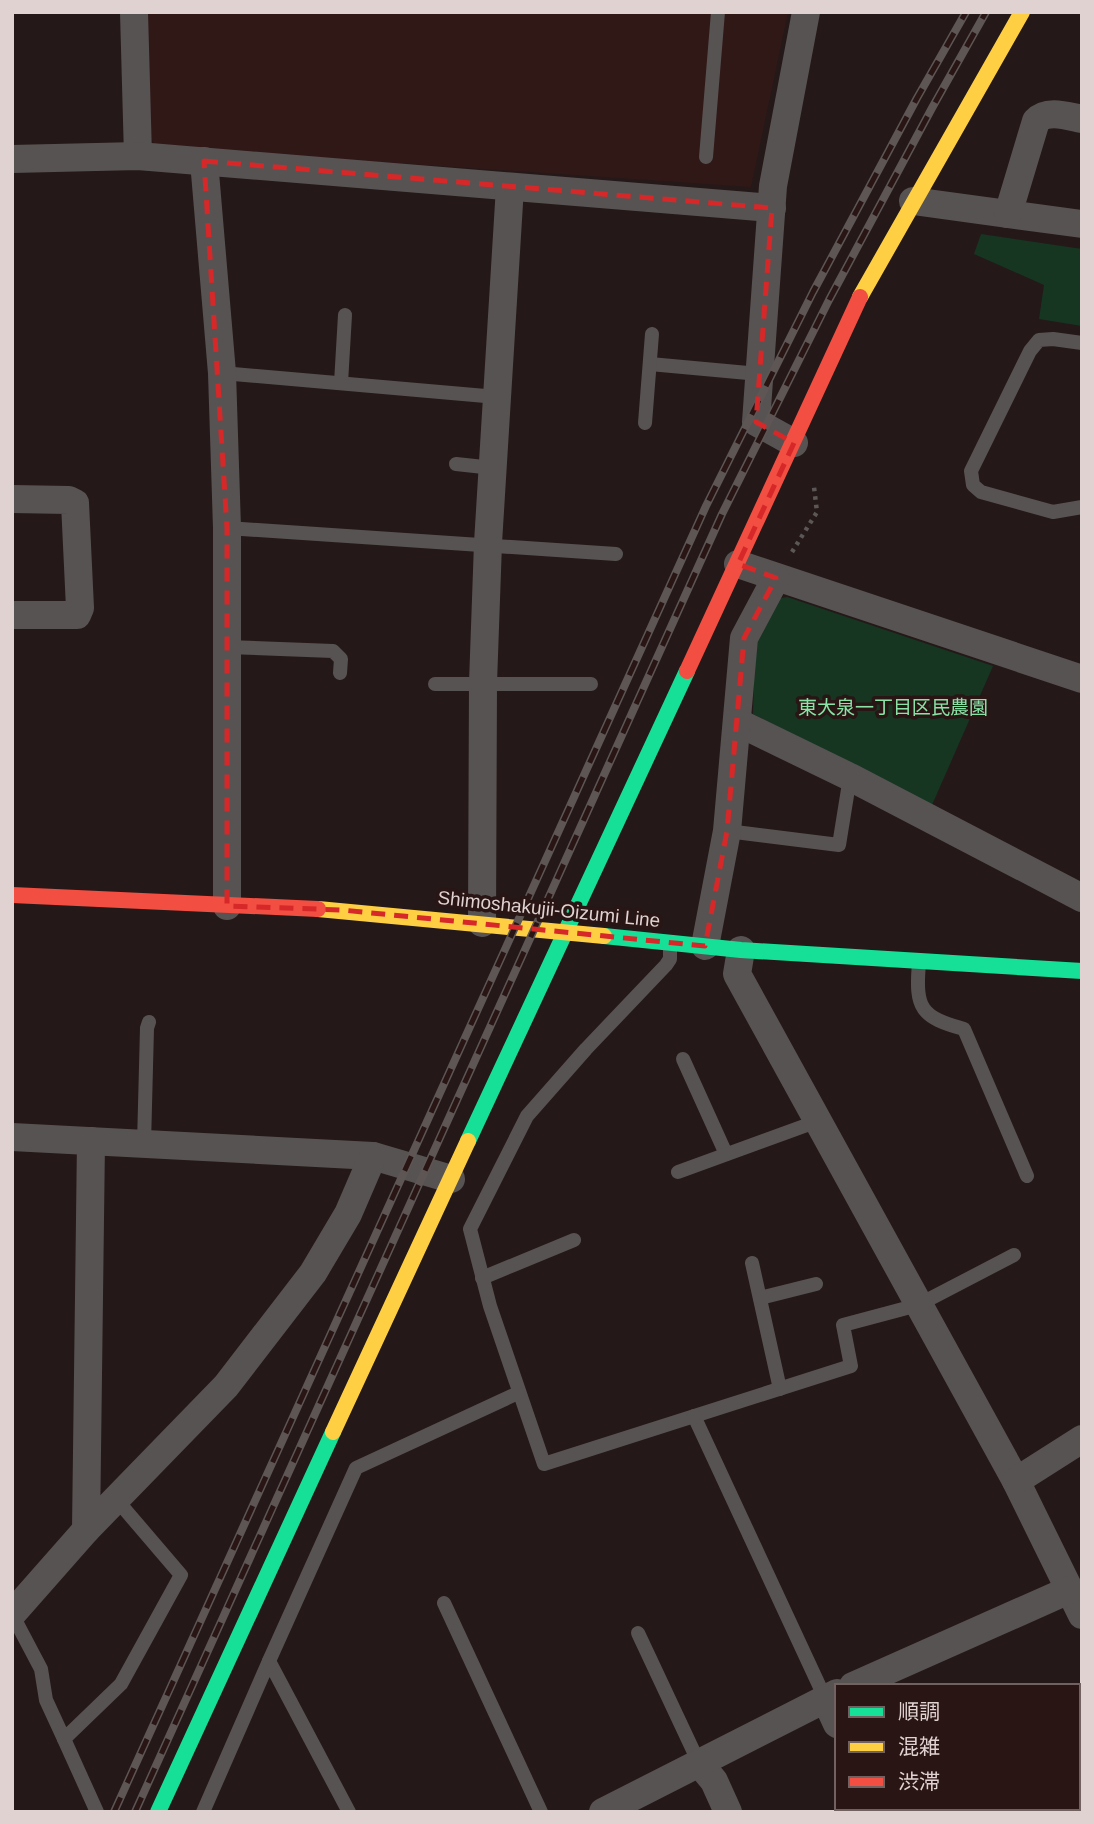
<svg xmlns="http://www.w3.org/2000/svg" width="1094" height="1824" font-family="Helvetica,'Noto Sans JP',sans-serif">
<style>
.built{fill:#301817}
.green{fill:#163622}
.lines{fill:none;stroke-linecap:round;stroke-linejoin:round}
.path{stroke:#5c5757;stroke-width:4.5;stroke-dasharray:3.5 5;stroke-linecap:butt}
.lane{stroke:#585353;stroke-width:14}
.street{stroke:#585353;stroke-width:28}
.fast{stroke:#16e098;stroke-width:16}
.slow{stroke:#ffcf43;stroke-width:16}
.jam{stroke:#f24e42;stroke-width:16}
.rail-casing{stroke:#5d5655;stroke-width:8}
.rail{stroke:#281514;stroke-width:5;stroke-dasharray:16;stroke-linecap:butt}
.marked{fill:none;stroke:#d62828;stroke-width:5;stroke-dasharray:14 9;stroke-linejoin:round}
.labels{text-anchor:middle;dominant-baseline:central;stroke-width:7;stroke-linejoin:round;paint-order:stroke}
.park-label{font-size:19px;fill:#89e2a6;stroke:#281514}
.street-label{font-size:19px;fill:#dfd2d1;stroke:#281514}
</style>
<rect width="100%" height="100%" fill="#241918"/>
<!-- built -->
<polygon class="built" points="148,12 788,12 751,187 158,147 149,137"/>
<!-- green -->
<g class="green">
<polygon points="981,234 1082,249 1082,326 1039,319 1044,285 974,254"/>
<polygon points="787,597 993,666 932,805 753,714 755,644 777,599"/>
</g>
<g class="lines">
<!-- path -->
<polyline class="path" points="792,552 817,512 814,487"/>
<!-- lane -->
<g class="lane">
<polyline points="706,157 718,12"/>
<polyline points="1082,343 1053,339 1039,340 1030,351 971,471 973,485 981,492 1053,512 1082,507"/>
<polyline points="650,364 759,374"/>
<polyline points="222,373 497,397"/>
<polyline points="341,383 345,315"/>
<polyline points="645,423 652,334"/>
<polyline points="456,464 493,468"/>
<polyline points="227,528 616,554"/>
<polyline points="227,647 333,651 341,659 340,673"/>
<polyline points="435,684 591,684"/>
<polyline points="727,831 839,845 850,777"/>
<polyline points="670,943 670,959 666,965 586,1049 527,1116 470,1229 490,1306 544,1464 851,1366 843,1325 918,1305 1014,1255"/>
<path d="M919,963C915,1009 921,1017 964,1029L1027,1176"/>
<polyline points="683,1059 726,1154"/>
<polyline points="144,1144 147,1028 149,1022"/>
<polyline points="678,1172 818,1121"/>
<polyline points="752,1263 780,1389"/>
<polyline points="482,1278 574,1240"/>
<polyline points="760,1298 816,1284"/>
<polyline points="694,1416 825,1698"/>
<polyline points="444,1603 541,1812"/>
<polyline points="12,1614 41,1669 46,1700 64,1739 121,1684 181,1575 116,1499"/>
<polyline points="638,1633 699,1763"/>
<polyline points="269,1661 356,1468 518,1393"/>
<polyline points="64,1739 97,1812"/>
<polyline points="203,1812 269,1661 349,1812"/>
</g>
<!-- street -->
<g class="street">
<polyline points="134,12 138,156"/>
<polyline points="12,159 138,156 772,208"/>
<polyline points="204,161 222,373 227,528 227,906"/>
<polyline points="913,201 1082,224"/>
<path d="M1008,214L1036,121C1047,109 1067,116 1082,119"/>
<polyline points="794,443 756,422 773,186 806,12"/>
<polyline points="12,499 69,500 75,503 80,608 77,615 12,615"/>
<polyline points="738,564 1082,679"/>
<polyline points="737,722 850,777 1082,898"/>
<polyline points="482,923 483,683 488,543 510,187"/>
<polyline points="705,946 727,831 744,638 776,578"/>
<polyline points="741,950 737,974 1016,1481 1082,1615"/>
<polyline points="12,1137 373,1156 451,1179"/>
<polyline points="1016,1481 1082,1439"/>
<polyline points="86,1530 91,1141"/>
<polyline points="12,1614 86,1530 226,1386 313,1273 348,1214 373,1156"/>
<polyline points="853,1686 1069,1590"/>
<polyline points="825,1698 837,1724"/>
<polyline points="699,1763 714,1781 728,1812"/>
<polyline points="876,1808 877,1812"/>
<polyline points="603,1812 837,1693"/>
</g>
<!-- fast -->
<g class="fast">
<polyline points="604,936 741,950 1082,971"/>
<polyline points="468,1141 687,671"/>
<polyline points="158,1812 333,1432"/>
</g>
<!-- slow -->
<g class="slow">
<polyline points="860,297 1022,12"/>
<polyline points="318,909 604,936"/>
<polyline points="333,1432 468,1141"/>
</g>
<!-- jam -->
<g class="jam">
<polyline points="687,671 860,297"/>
<polyline points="12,895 318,909"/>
</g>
<!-- rail casing -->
<g class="rail-casing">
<g id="rail">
<polyline points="114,1812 706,506 813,292 917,98 966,12"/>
<polyline points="135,1812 722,514 829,300 932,108 986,12"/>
</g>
</g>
<!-- rail -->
<use href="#rail" class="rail"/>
</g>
<!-- marked area -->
<path class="marked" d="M204,161L772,208L756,422L794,443L738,564L776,578L744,638L727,831L705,946L342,910L227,906V528Z"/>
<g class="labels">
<!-- park labels -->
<g class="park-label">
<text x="893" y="707">東大泉一丁目区民農園</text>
</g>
<!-- street labels -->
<g class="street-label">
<text transform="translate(549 909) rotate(6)">Shimoshakujii-Oizumi Line</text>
</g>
</g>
<!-- border -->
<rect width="1094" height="1824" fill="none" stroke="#dfd2d1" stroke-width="28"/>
<!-- legend -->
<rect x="835" y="1684" width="245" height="126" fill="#281514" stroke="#716160" stroke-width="2"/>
<rect x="849" y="1707" width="35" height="10" fill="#16e098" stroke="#716160" stroke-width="2"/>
<text x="898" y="1719" font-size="21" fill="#dfd2d1">順調</text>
<rect x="849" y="1742" width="35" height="10" fill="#ffcf43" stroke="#716160" stroke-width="2"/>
<text x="898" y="1754" font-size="21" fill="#dfd2d1">混雑</text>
<rect x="849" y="1777" width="35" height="10" fill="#f24e42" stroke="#716160" stroke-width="2"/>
<text x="898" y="1789" font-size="21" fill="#dfd2d1">渋滞</text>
</svg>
